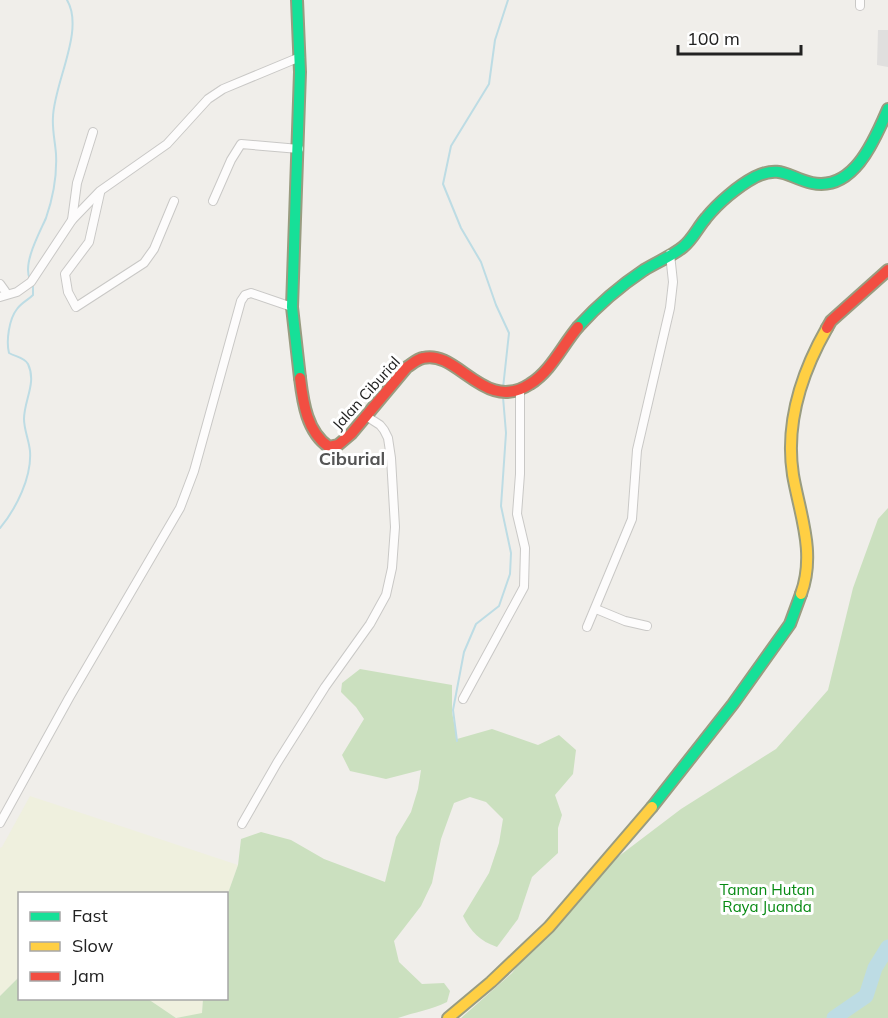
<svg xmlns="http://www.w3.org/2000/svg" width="888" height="1018" font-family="Mulish,sans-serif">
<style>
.farmland{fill:#eff0de}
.forest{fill:#cbe0bf}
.parking{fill:#e0dfde}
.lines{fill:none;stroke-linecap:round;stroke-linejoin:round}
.stream{stroke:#bddce4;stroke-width:2}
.river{stroke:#bddce4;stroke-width:15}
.street-casing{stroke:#c9c8c6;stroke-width:10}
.fast-casing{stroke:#999c80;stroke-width:14}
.slow-casing{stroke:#999c80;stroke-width:14}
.jam-casing{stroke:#999c80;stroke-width:14}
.street{stroke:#fdfcfc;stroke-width:8}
.fast{stroke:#16e098;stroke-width:10}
.slow{stroke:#ffcf43;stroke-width:10}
.jam{stroke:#f24e42;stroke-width:10}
.labels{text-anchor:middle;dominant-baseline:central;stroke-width:6;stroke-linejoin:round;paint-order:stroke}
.street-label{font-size:15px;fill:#222;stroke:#fff}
.park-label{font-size:15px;fill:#068a12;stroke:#fff}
.quarter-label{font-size:18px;font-weight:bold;fill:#555;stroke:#fff}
</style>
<rect width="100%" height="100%" fill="#f0eeea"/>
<!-- farmland -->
<g class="farmland">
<polygon points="30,796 238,865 227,896 226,894 20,894 19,977 0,996 0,848 2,847"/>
<polygon points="148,999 203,999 202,1014 176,1018"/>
</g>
<!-- forest -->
<g class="forest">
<polygon points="888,508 888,1018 461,1018 512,973 551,922 598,872 681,809 776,749 828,690 853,588 878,519"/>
<path d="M360,669L452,685V712L457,739L492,729L538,745L559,735L576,750L573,774L555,795L562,815L558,828V853L532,877L518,919L497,947C480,941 471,932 463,916L489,873L499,843L503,819L486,802L470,797L454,803L441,839L432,883L421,906L394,941L399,962L422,984L444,983L450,991L447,1002C431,1010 415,1012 398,1018H0V996L19,977L20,998L148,999L176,1018L202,1013L203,999L226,998L227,896L238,865L241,839L261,832L291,840L324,859L385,882L396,837L411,812L418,789L421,770L386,779L350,771L342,755L364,719L356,707L341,692L342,683Z"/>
</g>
<!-- parking -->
<polygon class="parking" points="878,30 888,30 888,67 877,65"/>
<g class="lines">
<!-- stream -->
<g class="stream">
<path d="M30,279C22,264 40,232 46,218C53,198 57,174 56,154C55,141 52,129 53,117C54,83 85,30 67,0"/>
<polyline points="503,388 509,333 496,305 481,262 461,228 443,184 451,146 489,84 495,40 508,0"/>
<path d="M0,528C16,509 32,477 30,451C29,440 24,430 24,419C24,400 37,383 28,364C24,357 16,357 9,353C6,341 9,319 17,309C21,303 28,300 33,295V284"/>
<polyline points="457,741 453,710 464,652 476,624 499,606 510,574 511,553 501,506 506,433 503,397"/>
</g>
<!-- river -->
<polyline class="river" points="834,1018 866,996 875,968 888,947"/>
<!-- street casing -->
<g class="street-casing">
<g id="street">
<polyline points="860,6 860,0"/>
<polyline points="100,193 89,242 65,274 68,292 76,307 144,263 154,249 174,201"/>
<polyline points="213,201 231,160 241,144 299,149"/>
<polyline points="72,220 77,183 93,132"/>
<polyline points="0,284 5,291"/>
<polyline points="0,297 17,292 31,282 72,220 100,191 167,144 208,99 223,89 300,57"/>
<polyline points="596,609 625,621 647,626"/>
<polyline points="587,627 632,519 637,450 670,308 673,282 670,254"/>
<polyline points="463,699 524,587 525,548 517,514 520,474 520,389"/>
<polyline points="0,823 69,698 180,508 194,471 241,301 245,295 251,293 292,307"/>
<polyline points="242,824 277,763 325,687 370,624 386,595 392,568 395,527 391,458 388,438 384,430 380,425 366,416"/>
</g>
</g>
<!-- fast casing -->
<g class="fast-casing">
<g id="fast">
<polyline points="297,0 300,72 292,307 300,378"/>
<path d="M578,327C597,306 620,286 644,270C657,262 672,256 683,247C693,239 698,227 706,218C718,203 738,186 755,177C781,164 789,178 812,183C854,192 875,139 888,109"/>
<polyline points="652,807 733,704 790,624 801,594"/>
</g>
</g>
<!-- slow casing -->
<g class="slow-casing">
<g id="slow">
<path d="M801,594C816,553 800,515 793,475C785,424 802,372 827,328"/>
<polyline points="448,1018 491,982 549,927 652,807"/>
</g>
</g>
<!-- jam casing -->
<g class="jam-casing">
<g id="jam">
<polyline points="827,328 831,321 888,270"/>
<path d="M300,378C303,403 307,432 329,447L338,445L351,434L407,367C412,364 417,359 423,358C458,349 484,414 530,384C551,371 562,346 578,327"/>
</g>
</g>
<!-- street -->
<use href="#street" class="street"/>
<!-- fast -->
<use href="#fast" class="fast"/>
<!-- slow -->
<use href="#slow" class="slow"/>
<!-- jam -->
<use href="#jam" class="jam"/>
</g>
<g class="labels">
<!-- street labels -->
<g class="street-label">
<text transform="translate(366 393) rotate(-48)">Jalan Ciburial</text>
</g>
<!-- park labels -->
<g class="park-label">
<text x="767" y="889">Taman Hutan<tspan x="767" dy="17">Raya Juanda</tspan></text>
</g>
<!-- quarter labels -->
<g class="quarter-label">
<text x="352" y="458">Ciburial</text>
</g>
</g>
<!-- legend -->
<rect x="18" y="892" width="210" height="108" fill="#ffffff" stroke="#a7a7a7" stroke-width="1.5"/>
<rect x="30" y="912" width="30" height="9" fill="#16e098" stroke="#a7a7a7" stroke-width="1.5"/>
<text x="72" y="922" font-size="18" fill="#222222">Fast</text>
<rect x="30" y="942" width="30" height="9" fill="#ffcf43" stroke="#a7a7a7" stroke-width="1.5"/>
<text x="72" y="952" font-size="18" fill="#222222">Slow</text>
<rect x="30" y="972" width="30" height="9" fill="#f24e42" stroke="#a7a7a7" stroke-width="1.5"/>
<text x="72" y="982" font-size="18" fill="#222222">Jam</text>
<!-- scale -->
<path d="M678 45v9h123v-9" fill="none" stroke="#222222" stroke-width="3"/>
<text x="687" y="45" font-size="18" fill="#222222" stroke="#ffffff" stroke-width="4.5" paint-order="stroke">100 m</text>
</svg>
